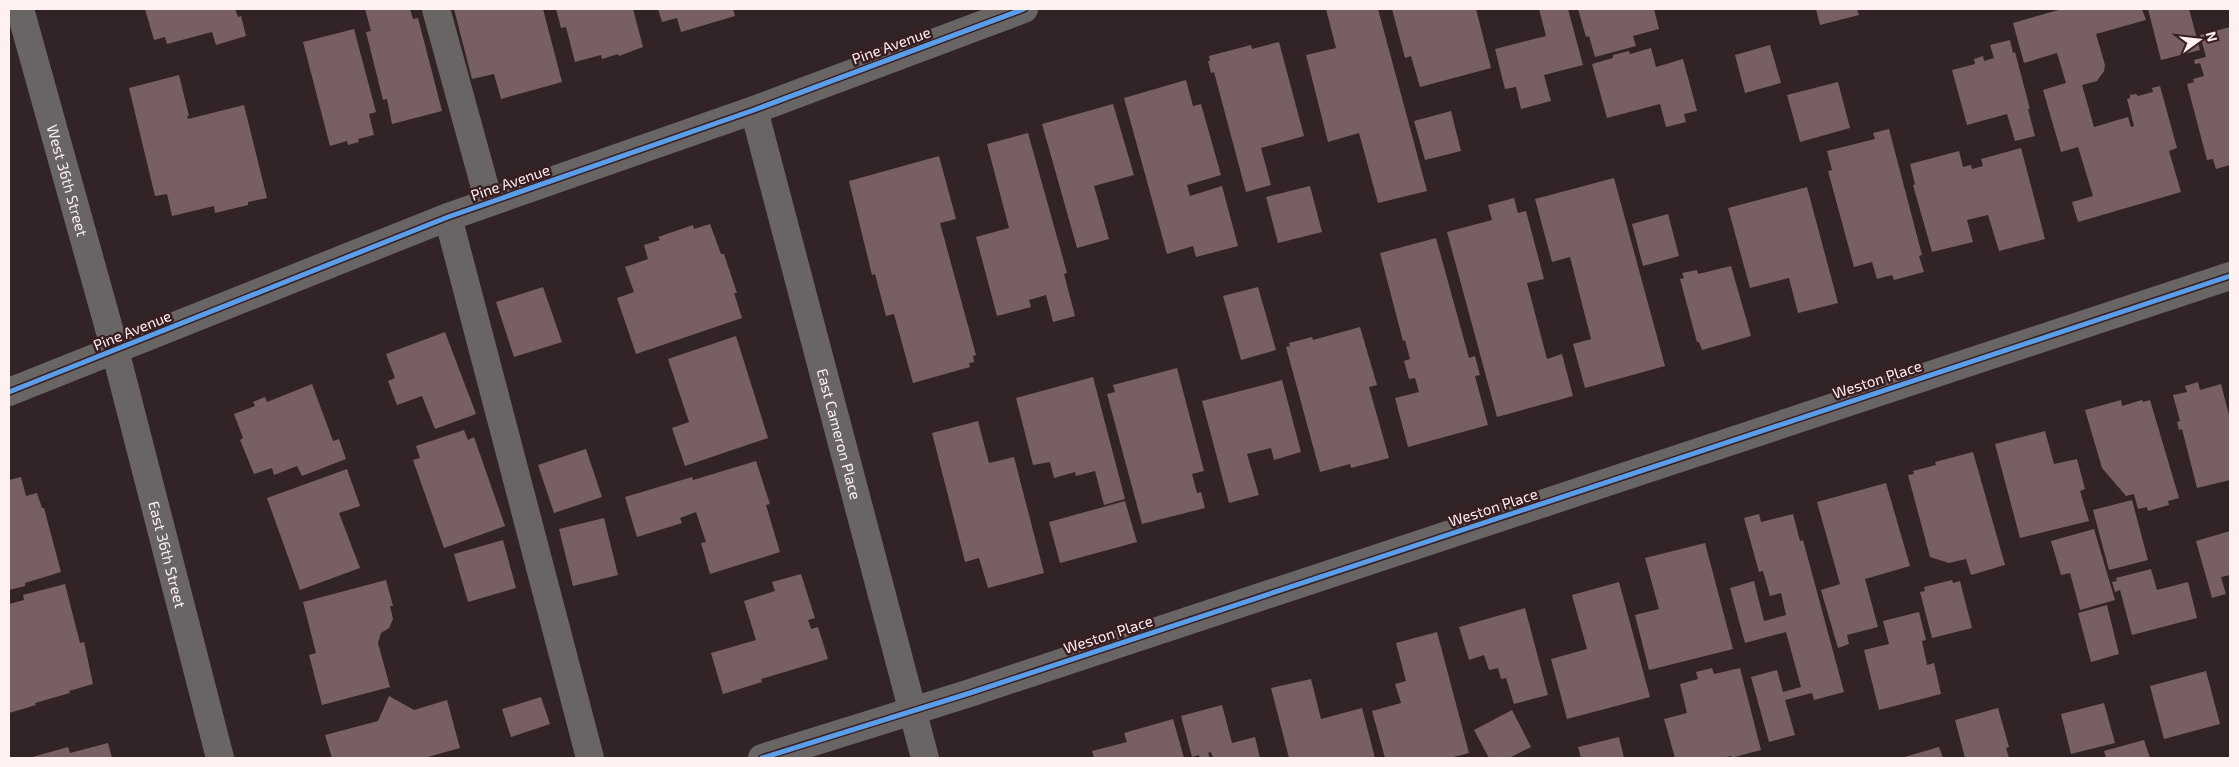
<svg xmlns="http://www.w3.org/2000/svg" width="2239" height="767" font-family="'Exo 2',sans-serif">
<style>
.building{fill:#785f62}
.lines{fill:none;stroke-linecap:round;stroke-linejoin:round}
.minor{stroke:#6a6565;stroke-width:28}
.cycleway-casing{stroke:#381e21;stroke-width:8}
.cycleway{stroke:#5a9eea;stroke-width:5}
.labels{text-anchor:middle;dominant-baseline:central;stroke-width:5;stroke-linejoin:round;paint-order:stroke}
.street-label{font-size:15px;fill:#fff0f1;stroke:#381e21}
</style>
<rect width="100%" height="100%" fill="#322426"/>
<!-- building -->
<g class="building">
<polygon points="145,9 235,9 238,17 241,16 246,36 216,45 212,32 167,44 165,37 154,40"/>
<polygon points="365,9 410,9 413,19 418,18 442,111 392,124 387,99 383,100 366,32 371,31"/>
<polygon points="454,9 543,9 562,82 501,99 494,74 472,79"/>
<polygon points="556,9 633,9 643,47 619,56 618,54 602,59 601,55 575,62 566,27 561,28"/>
<polygon points="658,9 733,9 735,16 681,32 677,18 662,22"/>
<polygon points="1326,9 1378,9 1427,191 1378,203 1359,133 1328,142 1306,55 1336,48"/>
<polygon points="1392,9 1476,9 1491,68 1420,87 1411,56 1405,58"/>
<polygon points="1539,9 1568,9 1583,65 1544,75 1551,101 1521,109 1516,87 1505,89 1495,49 1546,36"/>
<polygon points="1578,9 1654,9 1659,29 1633,36 1636,46 1595,57 1589,36 1586,37"/>
<polygon points="1816,9 1857,9 1859,15 1820,25"/>
<polygon points="2062,9 2142,9 2146,20 2096,34 2105,65 2104,71 2097,81 2082,85 2094,127 2128,117 2131,127 2134,126 2127,99 2130,98 2130,95 2136,94 2138,96 2153,92 2152,88 2160,86 2177,148 2169,151 2181,192 2078,222 2072,202 2093,196 2078,147 2061,152 2043,90 2066,83 2057,53 2024,63 2013,23"/>
<polygon points="2148,9 2189,9 2200,50 2161,60"/>
<polygon points="2230,27 2230,165 2216,169 2213,159 2207,160 2187,84 2194,82 2193,79 2204,76 2200,63 2195,64 2194,60 2206,57 2200,35"/>
<polygon points="354,29 376,112 369,114 374,135 358,139 359,142 348,145 347,141 330,146 303,42"/>
<polygon points="2010,40 2013,53 2015,52 2030,109 2028,109 2035,136 2015,141 2007,114 1967,125 1952,70 1975,64 1974,59 1983,56 1984,61 1994,58 1990,45"/>
<polygon points="1279,42 1304,136 1261,148 1271,185 1246,192 1214,72 1211,73 1208,61 1210,61 1209,56 1251,45 1252,49"/>
<polygon points="1770,45 1781,83 1745,93 1735,55"/>
<polygon points="1651,48 1656,67 1683,59 1697,111 1684,114 1686,122 1666,127 1660,104 1607,118 1592,64 1613,58 1613,55 1629,51 1630,54"/>
<polygon points="179,75 189,116 187,116 188,119 244,105 267,198 248,202 248,205 215,213 214,206 172,216 167,194 155,196 129,88"/>
<polygon points="1186,80 1193,106 1201,104 1221,175 1187,185 1190,196 1222,186 1238,246 1196,257 1193,246 1167,254 1124,98"/>
<polygon points="1838,82 1850,128 1800,142 1787,95"/>
<polygon points="1113,104 1134,175 1094,186 1109,239 1077,248 1042,124"/>
<polygon points="1451,111 1461,151 1425,160 1414,121"/>
<polygon points="1889,129 1922,255 1919,256 1924,272 1894,280 1892,275 1877,279 1872,262 1854,267 1828,171 1832,170 1827,151 1875,139 1873,133"/>
<polygon points="1028,133 1067,273 1064,274 1075,316 1053,322 1046,295 1029,300 1031,307 997,316 976,237 1009,228 987,144"/>
<polygon points="2021,148 2045,239 1999,251 1988,215 1967,220 1973,242 1932,252 1913,185 1915,184 1910,164 1959,151 1963,167 1971,165 1972,169 1983,166 1981,159"/>
<polygon points="939,156 956,219 940,223 976,355 973,356 974,362 969,363 970,367 913,383 894,314 886,316 875,274 872,275 849,181"/>
<polygon points="1614,178 1665,366 1585,388 1573,344 1591,339 1570,257 1552,262 1535,199"/>
<polygon points="1310,186 1322,232 1278,243 1266,197"/>
<polygon points="1807,187 1838,303 1798,313 1789,278 1750,288 1728,208"/>
<polygon points="1514,198 1518,213 1526,211 1544,279 1527,283 1547,359 1562,354 1573,396 1497,417 1447,232 1492,220 1488,205"/>
<polygon points="1668,214 1679,256 1643,266 1632,224"/>
<polygon points="710,224 721,254 724,254 737,293 734,293 742,318 636,354 617,298 634,292 625,267 648,259 644,245 660,240 658,237 693,225 694,229"/>
<polygon points="1436,238 1469,358 1475,356 1480,375 1475,376 1488,425 1408,447 1395,398 1419,392 1415,378 1409,379 1404,361 1410,359 1405,340 1403,341 1380,253"/>
<polygon points="1731,266 1751,336 1702,350 1699,342 1697,342 1680,279 1684,278 1682,273 1697,270 1698,274"/>
<polygon points="543,287 562,342 514,357 496,302"/>
<polygon points="1258,287 1276,350 1241,360 1223,296"/>
<polygon points="1360,327 1377,385 1369,387 1389,458 1351,468 1350,464 1320,472 1286,347 1290,346 1289,343 1312,337 1313,340"/>
<polygon points="445,332 476,414 435,429 422,396 397,405 388,381 395,378 386,354"/>
<polygon points="736,336 768,438 685,466 672,428 689,422 668,359"/>
<polygon points="1177,368 1204,471 1192,474 1197,493 1201,492 1205,508 1142,524 1107,394 1115,392 1113,385"/>
<polygon points="1093,377 1125,499 1104,505 1095,471 1076,476 1075,472 1054,478 1050,462 1033,465 1016,398"/>
<polygon points="1282,380 1301,452 1274,460 1271,448 1247,454 1259,495 1229,503 1202,401"/>
<polygon points="2198,382 2200,390 2221,384 2230,419 2230,480 2197,488 2182,429 2179,430 2177,422 2180,421 2173,395 2187,392 2185,386"/>
<polygon points="312,384 333,441 339,439 346,459 302,476 297,466 274,475 272,468 254,474 240,440 243,438 234,414 255,406 253,402 265,397 267,402"/>
<polygon points="2121,400 2122,406 2142,400 2143,402 2150,400 2179,498 2168,501 2169,505 2148,511 2147,507 2138,509 2134,494 2126,496 2102,468 2085,410"/>
<polygon points="978,421 989,463 1014,457 1044,573 988,588 979,558 965,562 932,433"/>
<polygon points="464,430 468,440 474,437 505,526 444,548 413,460 420,458 416,446"/>
<polygon points="2045,431 2054,464 2077,459 2085,489 2080,491 2089,521 2020,538 1995,444"/>
<polygon points="586,449 602,497 554,513 538,465"/>
<polygon points="1973,452 2005,565 1971,575 1966,559 1949,563 1930,557 1908,475 1914,474 1913,471 1936,465 1935,462"/>
<polygon points="756,461 770,504 766,505 780,552 710,574 701,543 706,542 696,512 680,518 682,523 637,537 625,497 692,477 693,480"/>
<polygon points="347,469 360,506 339,513 360,568 300,590 267,498"/>
<polygon points="21,477 26,496 37,493 42,508 44,508 61,572 25,583 25,586 9,590 9,480"/>
<polygon points="1886,483 1910,566 1865,579 1878,627 1847,635 1849,644 1838,648 1821,590 1840,584 1817,502"/>
<polygon points="2132,500 2148,560 2109,570 2093,510"/>
<polygon points="1125,501 1137,542 1060,563 1049,522"/>
<polygon points="1759,514 1761,522 1793,514 1800,541 1803,540 1844,692 1814,700 1812,693 1785,700 1795,735 1769,742 1751,677 1777,670 1783,692 1801,687 1786,632 1745,643 1730,588 1754,581 1764,621 1786,615 1781,593 1770,596 1763,571 1759,572 1744,518"/>
<polygon points="604,518 618,575 573,586 559,529"/>
<polygon points="2094,529 2115,600 2080,610 2070,573 2061,575 2051,541"/>
<polygon points="2230,531 2230,575 2221,577 2226,594 2212,598 2196,541"/>
<polygon points="503,540 516,588 468,602 454,554"/>
<polygon points="1705,543 1733,649 1649,670 1635,615 1659,609 1645,558"/>
<polygon points="2151,569 2157,590 2188,582 2197,618 2132,635 2120,590 2115,592 2112,582 2117,581 2116,578"/>
<polygon points="801,574 815,618 808,620 811,629 818,627 828,659 761,679 762,682 723,694 711,653 756,640 744,601 775,591 772,582"/>
<polygon points="386,580 393,606 390,606 393,619 389,628 381,633 378,643 390,687 322,705 309,655 316,653 303,602"/>
<polygon points="1952,580 1953,583 1960,581 1972,628 1932,638 1920,592 1925,591 1924,587"/>
<polygon points="1619,582 1650,697 1567,719 1551,659 1587,649 1572,595"/>
<polygon points="65,584 80,643 84,642 93,684 69,691 70,693 35,703 36,705 9,713 9,604 24,600 23,595"/>
<polygon points="2107,605 2119,654 2091,662 2078,613"/>
<polygon points="1525,608 1548,695 1514,704 1506,678 1501,679 1498,668 1489,670 1484,655 1469,660 1459,627"/>
<polygon points="1919,612 1926,640 1922,641 1927,665 1934,663 1941,694 1879,710 1864,650 1889,644 1883,621"/>
<polygon points="1437,632 1469,753 1450,758 1385,758 1372,711 1401,703 1395,684 1406,681 1396,643"/>
<polygon points="1712,668 1714,674 1740,668 1761,750 1731,758 1731,756 1721,758 1675,758 1664,719 1687,713 1680,684 1698,679 1696,672"/>
<polygon points="2206,671 2220,724 2164,739 2150,686"/>
<polygon points="1311,679 1321,719 1362,708 1375,758 1289,758 1271,688"/>
<polygon points="389,696 414,710 447,700 460,748 424,758 332,758 325,735 378,721"/>
<polygon points="541,697 550,724 511,737 502,709"/>
<polygon points="2104,703 2115,743 2071,754 2061,714"/>
<polygon points="1222,705 1232,743 1255,737 1260,758 1213,758 1211,752 1208,753 1210,758 1200,758 1199,755 1192,757 1181,716"/>
<polygon points="1998,708 2009,747 2006,748 2009,758 1965,758 1955,720"/>
<polygon points="1512,710 1531,747 1509,758 1489,758 1474,730"/>
<polygon points="1173,719 1184,758 1094,758 1092,751 1127,742 1124,733"/>
<polygon points="1619,737 1624,758 1581,758 1578,747"/>
<polygon points="2144,740 2150,758 2106,758 2104,751"/>
<polygon points="108,743 112,758 29,758 68,747 70,753"/>
<polygon points="1939,747 1943,758 1901,758"/>
</g>
<g class="lines">
<!-- minor -->
<g class="minor">
<path id="s1" d="M20,9L115,350L220,758"/>
<polyline points="436,9 489,202"/>
<path id="s2" d="M754,110L925,758"/>
<polyline points="448,217 590,758"/>
<polyline points="9,392 448,217 754,110 1024,9"/>
<polyline points="762,758 970,693 2230,276"/>
</g>
<!-- cycleway casing -->
<g class="cycleway-casing">
<g id="cycleway">
<polyline points="9,392 448,217 754,110 1024,9"/>
<polyline points="762,758 970,693 2230,276"/>
</g>
</g>
<!-- cycleway -->
<use href="#cycleway" class="cycleway"/>
</g>
<g class="labels">
<!-- street labels -->
<g class="street-label">
<text transform="translate(891 45) rotate(-20)">Pine Avenue</text>
<text stroke="none"><textPath href="#s1" startOffset="178">West 36th Street</textPath></text>
<text transform="translate(510 182) rotate(-19)">Pine Avenue</text>
<text transform="translate(132 330) rotate(-22)">Pine Avenue</text>
<text transform="translate(1877 379) rotate(-18)">Weston Place</text>
<text stroke="none"><textPath href="#s2" startOffset="335">East Cameron Place</textPath></text>
<text transform="translate(1493 507) rotate(-18)">Weston Place</text>
<text stroke="none"><textPath href="#s1" startOffset="565">East 36th Street</textPath></text>
<text transform="translate(1108 634) rotate(-18)">Weston Place</text>
</g>
</g>
<!-- border -->
<rect width="2239" height="767" fill="none" stroke="#fff0f1" stroke-width="20"/>
<!-- north arrow -->
<g transform="translate(2199 40) rotate(75)" stroke="#381e21" stroke-width="4" paint-order="stroke">
<path d="M0-4L9 19L0 12L-9 19Z" fill="#fff0f1"/>
<text y="-8" font-size="14" font-weight="bold" text-anchor="middle" fill="#fff0f1">N</text>
</g>
</svg>
